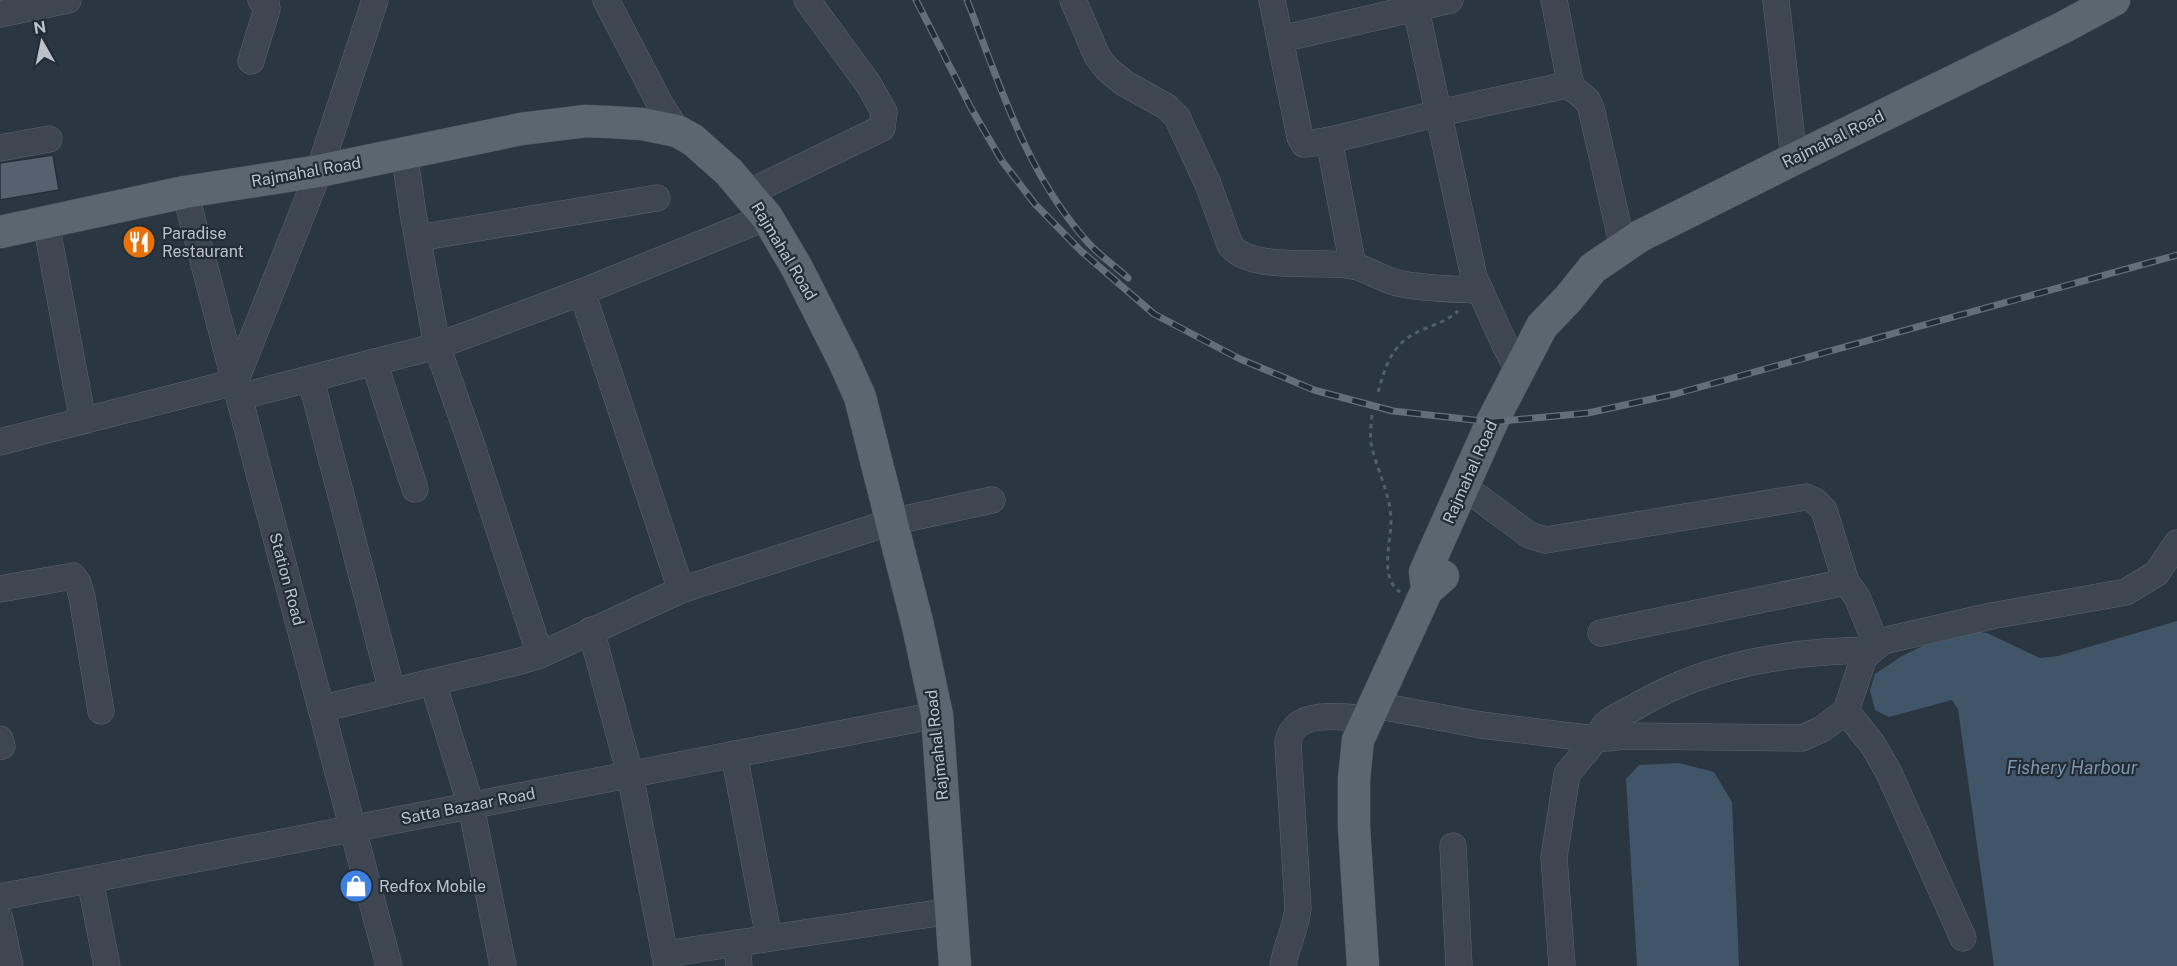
<svg xmlns="http://www.w3.org/2000/svg" width="2177" height="966" font-family="'Public Sans',sans-serif">
<style>
.water{fill:#415568}
.building{fill:#55616e;stroke:#242e38;stroke-width:1.5}
.lines{fill:none;stroke-linecap:round;stroke-linejoin:round}
.minor-casing{stroke:#5c656e;stroke-width:27}
.major-casing{stroke:#4a535d;stroke-width:33}
.path{stroke:#4e6263;stroke-width:3;stroke-dasharray:4.5 4.5;stroke-linecap:butt}
.minor{stroke:#3e4751;stroke-width:26}
.major{stroke:#5c6671;stroke-width:32}
.rail-casing{stroke:#626e7a;stroke-width:7}
.rail{stroke:#222c37;stroke-width:4.5;stroke-dasharray:14;stroke-linecap:butt}
.labels{text-anchor:middle;dominant-baseline:central;stroke-width:4.5;stroke-linejoin:round;paint-order:stroke}
.street-label{font-size:16px;fill:#bbc2cb;stroke:#222c37}
.poi-label{font-size:16px;fill:#bbc2cb;stroke:#222c37;text-anchor:start}
.water-label{font-size:18px;font-style:italic;fill:#7e95aa;stroke:#222c37}
</style>
<rect width="100%" height="100%" fill="#2a3641"/>
<!-- water -->
<g class="water">
<polygon points="2177,621 2177,966 1994,966 1958,709 1952,700 1889,717 1875,710 1870,690 1875,674 1902,656 1945,635 1964,630 1987,633 2040,658 2058,656"/>
<polygon points="1679,763 1714,772 1732,802 1739,966 1637,966 1626,779 1639,765"/>
</g>
<!-- building -->
<polygon class="building" points="53,155 59,190 0,200 0,163"/>
<g class="lines">
<!-- minor casing -->
<g class="minor-casing">
<g id="minor">
<polyline points="606,0 660,104 677,131"/>
<path d="M1073,0L1097,56L1107,69L1124,83L1167,107L1177,117L1208,184L1230,245C1252,273 1322,259 1354,266C1370,270 1385,281 1402,284C1427,289 1455,289 1480,290"/>
<polyline points="1272,0 1300,137 1304,144 1327,141 1439,113 1571,84"/>
<polyline points="1414,0 1474,277 1504,343 1519,371"/>
<polyline points="1554,0 1571,87 1587,100 1591,108 1623,247"/>
<polyline points="1776,0 1794,159"/>
<polyline points="0,14 68,0"/>
<polyline points="1281,39 1450,0"/>
<polyline points="251,61 267,9 266,2 261,0"/>
<polyline points="1329,140 1353,266"/>
<polyline points="0,148 49,139"/>
<polyline points="404,152 413,213 437,346 471,443 540,655"/>
<polyline points="185,192 389,966"/>
<polyline points="748,193 882,128 884,112 869,85 807,0"/>
<polyline points="46,223 83,421"/>
<polyline points="418,238 657,198"/>
<polyline points="582,292 681,590"/>
<polyline points="374,362 415,489"/>
<polyline points="311,380 392,691"/>
<polyline points="239,397 437,346 582,292 767,217"/>
<polyline points="0,442 235,382 319,171 375,0"/>
<polyline points="1478,497 1529,535 1546,540 1806,497 1815,501 1824,510 1846,582 1857,597 1877,646"/>
<polyline points="0,589 73,576 78,583 82,597 101,711"/>
<polyline points="591,630 630,774 667,966"/>
<polyline points="1601,633 1846,582"/>
<polyline points="433,683 471,806 503,966"/>
<path d="M1374,705L1481,725L1596,739C1599,735 1602,728 1606,724C1615,716 1631,710 1642,703C1713,663 1791,651 1872,650"/>
<polyline points="322,710 328,707 517,662 540,655 681,590 891,522 992,500"/>
<polyline points="1846,711 1873,745 1889,773 1963,938"/>
<polyline points="0,739 2,746"/>
<polyline points="734,754 769,938"/>
<polyline points="1453,846 1459,966"/>
<polyline points="90,880 107,966"/>
<polyline points="0,897 937,715"/>
<polyline points="0,919 10,966"/>
<polyline points="737,943 739,966"/>
<polyline points="665,954 951,911"/>
<path d="M1283,966C1286,946 1296,929 1298,908L1288,743C1292,709 1342,716 1366,719"/>
<polyline points="1562,966 1554,857 1567,774 1596,739 1628,736 1802,738 1822,729 1846,711 1864,657 1883,641 1991,616 2126,592 2157,573 2177,543"/>
</g>
</g>
<!-- major casing -->
<g class="major-casing">
<g id="major">
<polyline points="0,232 185,192 319,171 521,129 586,121 609,122 642,124 677,131 693,140 729,172 767,217 797,268 843,359 860,397 918,626 937,715 955,966"/>
<polyline points="1427,590 1425,572 1492,422 1542,326 1568,299 1593,268 1640,236 1794,159 2062,28 2114,0"/>
<polyline points="1363,966 1354,827 1354,779 1358,740 1427,590 1443,576"/>
</g>
</g>
<!-- path -->
<g class="path">
<path d="M1378,392C1387,361 1393,342 1424,329C1436,324 1449,320 1458,311"/>
<path d="M1372,415C1371,424 1370,434 1371,443C1376,469 1391,494 1391,521C1391,542 1379,578 1400,592"/>
</g>
<!-- minor -->
<use href="#minor" class="minor"/>
<!-- major -->
<use href="#major" class="major"/>
<!-- rail casing -->
<g class="rail-casing">
<g id="rail">
<polyline points="916,0 971,108 1002,161 1035,204 1081,251 1154,314 1240,359 1314,390 1393,411 1492,422 1588,413 1675,394 2177,255"/>
<path d="M967,0C999,82 1025,170 1084,238C1096,253 1114,265 1128,278"/>
</g>
</g>
<!-- rail -->
<use href="#rail" class="rail"/>
</g>
<!-- icons -->
<defs>
<g id="restaurant-disc" transform="scale(1.725)"><circle r="9.5" fill="#e8710a" stroke="#222c37"/><path d="M-5-6h1v4h1v-4h1v4h1v-4h1v5L-1.5 .5V6h-2V.5L-5-1ZM5-6V6H3V1.5H1.5Q1.5-4 5-6Z" fill="#fff"/></g>
<g id="shop-disc" transform="scale(1.725)"><circle r="9.5" fill="#3f7fe0" stroke="#222c37"/><path d="M-5-2.5h2.3a2.7 3.5 0 0 1 5.4 0H5L5.5 6h-11ZM-1.5-2.5h3a1.5 2.3 0 0 0-3 0Z" fill="#fff"/></g>
</defs>
<g fill-rule="evenodd">
<use href="#restaurant-disc" x="139" y="242"/>
<use href="#shop-disc" x="356" y="886"/>
</g>
<g class="labels">
<!-- street labels -->
<g class="street-label">
<text transform="translate(1833 139) rotate(-26)">Rajmahal Road</text>
<text transform="translate(306 172) rotate(-10)">Rajmahal Road</text>
<text transform="translate(784 251) rotate(59)">Rajmahal Road</text>
<text transform="translate(1470 472) rotate(-66)">Rajmahal Road</text>
<text transform="translate(287 579) rotate(75)">Station Road</text>
<text transform="translate(937 745) rotate(-96)">Rajmahal Road</text>
<text transform="translate(468 806) rotate(-11)">Satta Bazaar Road</text>
</g>
<!-- poi labels -->
<g class="poi-label">
<text x="162" y="233">Paradise<tspan x="162" dy="18">Restaurant</tspan></text>
<text x="379" y="886">Redfox Mobile</text>
</g>
<!-- water labels -->
<g class="water-label">
<text x="2072" y="767">Fishery Harbour</text>
</g>
</g>
<!-- north arrow -->
<g transform="translate(42 42) rotate(351)" stroke="#222c37" stroke-width="4.5" paint-order="stroke">
<path d="M0-4.5L10 22L0 15L-10 22Z" fill="#bbc2cb"/>
<text y="-9" font-size="16" font-weight="bold" text-anchor="middle" fill="#bbc2cb">N</text>
</g>
</svg>
